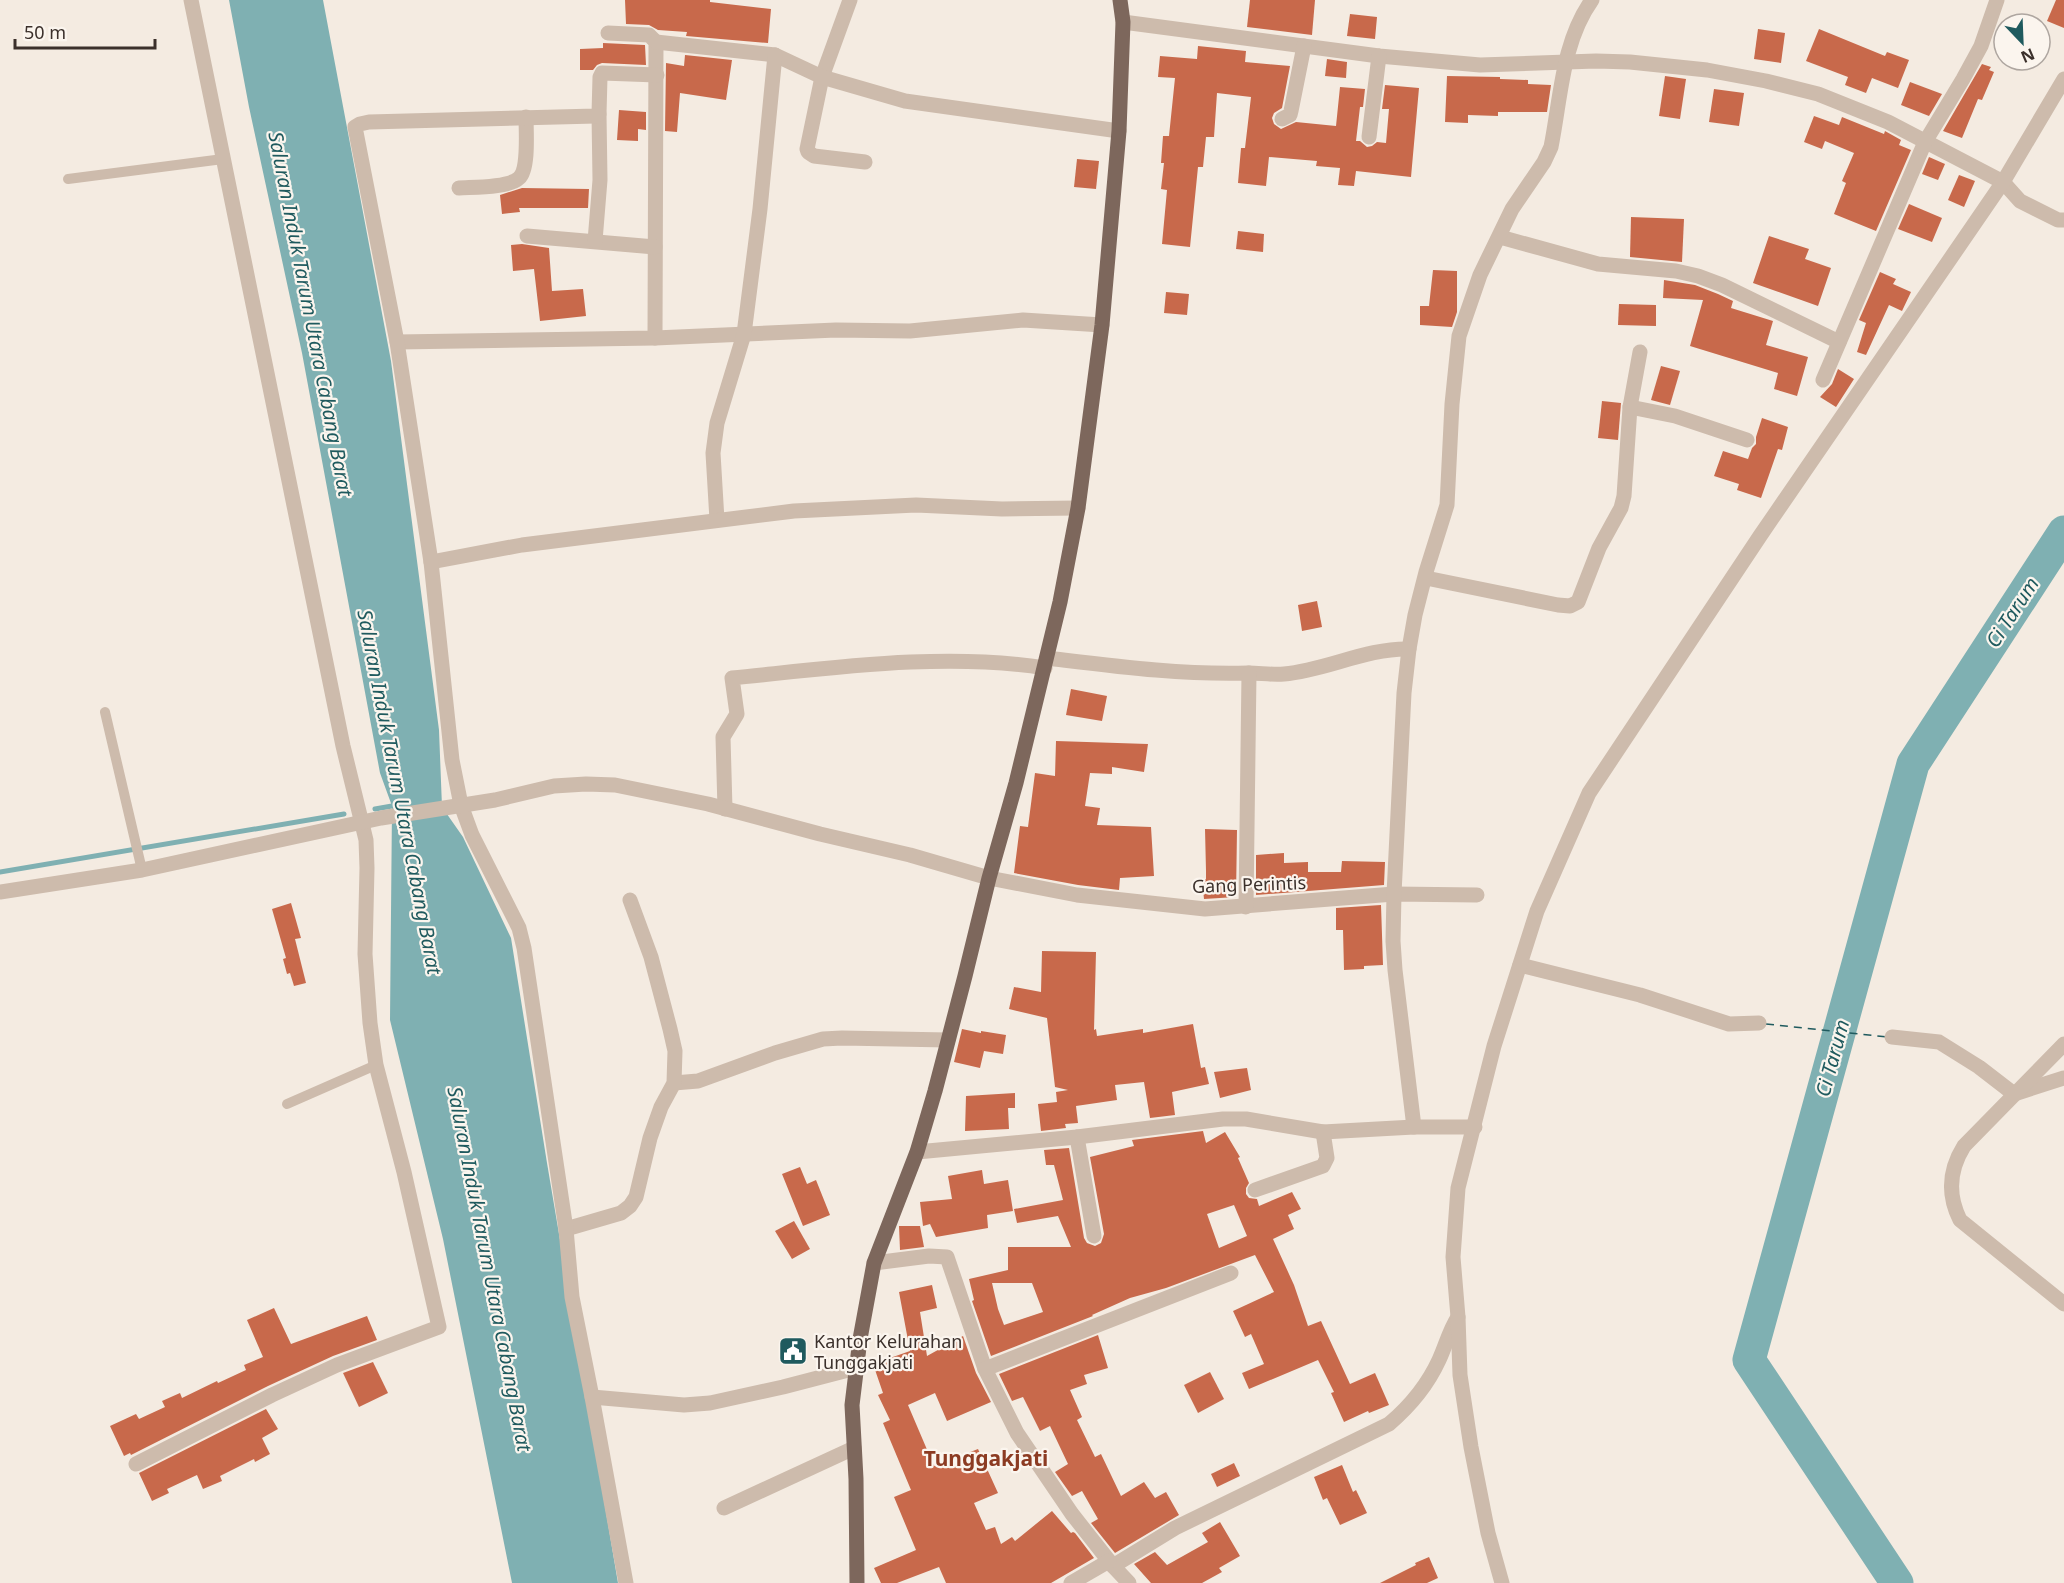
<svg xmlns="http://www.w3.org/2000/svg" width="2064" height="1583" font-family="'Noto Sans',sans-serif">
<style>
.water{fill:#7fb0b2}
.lines{fill:none;stroke-linecap:round;stroke-linejoin:round}
.stream{stroke:#7fb0b2;stroke-width:5}
.river{stroke:#7fb0b2;stroke-width:33}
.ferry{stroke:#1f5a5e;stroke-width:1.5;stroke-dasharray:8 6;stroke-linecap:butt}
.building{fill:#c8694b;fill-rule:evenodd}
.service{stroke:#cdbbac;stroke-width:10}
.minor{stroke:#cdbbac;stroke-width:15}
.tertiary{stroke:#cdbbac;stroke-width:15}
.primary{stroke:#7d675c;stroke-width:15}
.labels{text-anchor:middle;dominant-baseline:central;stroke-width:4.5;stroke-linejoin:round;paint-order:stroke}
.street-label{font-size:18px;fill:#3b302b;stroke:#fbf5ee}
.poi-label{font-size:18px;fill:#3b302b;stroke:#fbf5ee;text-anchor:start}
.water-label{font-size:20px;font-style:italic;fill:#1f5a5e;stroke:#fbf5ee}
.quarter-label{font-size:21px;font-weight:bold;fill:#8c3b22;stroke:#fbf5ee}
</style>
<rect width="100%" height="100%" fill="#f4ebe1"/>
<!-- water -->
<polygon class="water" points="229,0 323,0 391,361 439,730 442,807 463,837 511,938 547,1163 618,1583 512,1583 443,1239 390,1020 392,806 380,773 302,353 249,107"/>
<g class="lines">
<!-- stream -->
<g class="stream">
<polyline points="375,809 392,806"/>
<polyline points="0,872 344,814"/>
</g>
<!-- river -->
<polyline class="river" points="1897,1583 1749,1360 1913,764 2064,532"/>
<!-- ferry -->
<polyline class="ferry" points="1766,1024 1887,1037"/>
</g>
<!-- building -->
<g class="building">
<polygon points="625,0 710,0 710,2 771,9 768,43 686,36 687,32 658,30 649,25 626,24"/>
<polygon points="1250,0 1315,0 1312,35 1247,27"/>
<polygon points="2056,0 2064,0 2064,28 2047,21"/>
<polygon points="1350,14 1377,17 1375,39 1347,36"/>
<polygon points="1758,29 1785,33 1781,63 1754,59"/>
<polygon points="1819,29 1885,56 1887,52 1909,60 1898,88 1872,78 1866,93 1845,85 1848,77 1806,61"/>
<polygon points="603,43 645,45 646,65 602,63 597,65 593,70 580,70 580,49 603,48"/>
<polygon points="1198,46 1246,51 1245,62 1290,66 1282,108 1274,113 1272,118 1274,124 1281,129 1296,122 1336,126 1340,87 1365,89 1363,107 1360,107 1356,141 1360,141 1367,147 1372,146 1377,142 1386,143 1389,109 1382,109 1385,85 1419,88 1411,177 1356,171 1354,186 1338,185 1340,168 1316,166 1317,161 1269,157 1266,186 1238,183 1241,148 1245,148 1251,97 1217,93 1214,137 1206,137 1203,167 1198,167 1190,247 1162,244 1167,190 1161,189 1164,163 1161,163 1163,136 1169,136 1175,78 1158,77 1160,56 1197,59"/>
<polygon points="685,55 732,60 726,100 680,93 677,132 665,131 666,63 684,66"/>
<polygon points="1327,59 1347,62 1346,78 1325,76"/>
<polygon points="1982,64 1991,67 1989,70 1994,72 1982,100 1978,99 1962,138 1943,131"/>
<polygon points="1447,76 1500,77 1500,79 1528,80 1528,84 1551,85 1547,112 1498,112 1498,116 1468,115 1468,123 1445,122"/>
<polygon points="1665,76 1686,79 1680,119 1659,116"/>
<polygon points="1910,82 1942,94 1929,116 1901,105"/>
<polygon points="1714,89 1744,93 1739,126 1709,122"/>
<polygon points="619,110 646,112 646,130 638,129 638,141 617,140"/>
<polygon points="1814,116 1839,125 1842,117 1884,134 1885,131 1901,140 1899,145 1911,150 1876,231 1834,214 1846,183 1842,181 1854,153 1825,141 1822,149 1804,142"/>
<polygon points="1929,157 1945,164 1938,180 1922,174"/>
<polygon points="1077,159 1099,161 1096,189 1074,187"/>
<polygon points="1959,175 1975,181 1964,207 1948,200"/>
<polygon points="522,188 589,189 588,208 519,208 520,212 502,214 500,195"/>
<polygon points="1909,204 1942,218 1932,242 1898,229"/>
<polygon points="1631,217 1684,219 1682,262 1630,257"/>
<polygon points="1238,231 1264,234 1263,252 1236,249"/>
<polygon points="1769,236 1809,249 1805,259 1831,268 1818,306 1753,283"/>
<polygon points="522,244 549,248 552,291 583,289 586,316 540,321 534,269 513,271 511,245"/>
<polygon points="1433,270 1457,271 1457,312 1452,327 1420,325 1420,306 1429,306"/>
<polygon points="1880,272 1896,279 1893,284 1911,292 1902,311 1889,305 1866,355 1857,352 1866,323 1859,320"/>
<polygon points="1664,280 1695,285 1718,294 1733,301 1731,308 1773,321 1766,345 1808,357 1797,396 1774,389 1778,373 1690,346 1703,300 1663,298"/>
<polygon points="1166,292 1189,294 1187,315 1164,313"/>
<polygon points="1619,304 1656,305 1656,326 1618,325"/>
<polygon points="1661,366 1680,371 1670,405 1651,400"/>
<polygon points="1838,369 1854,379 1836,407 1820,397 1832,384"/>
<polygon points="1602,401 1621,403 1618,440 1598,438"/>
<polygon points="1762,418 1788,427 1782,450 1778,449 1761,498 1737,490 1739,484 1714,476 1723,451 1748,459 1752,448 1756,444 1756,437"/>
<polygon points="1317,601 1322,627 1302,631 1298,605"/>
<polygon points="1071,689 1107,696 1102,721 1066,715"/>
<polygon points="1056,741 1148,744 1144,772 1112,767 1112,774 1090,773 1085,806 1100,808 1097,825 1151,827 1154,876 1120,878 1119,890 1078,885 1014,873 1020,826 1028,827 1035,773 1055,776"/>
<polygon points="1205,829 1237,830 1236,897 1204,899 1202,879 1206,879 1206,871"/>
<polygon points="1284,853 1284,863 1308,862 1308,872 1341,872 1342,861 1385,862 1384,885 1256,895 1256,855"/>
<polygon points="291,903 301,938 295,939 306,983 294,986 290,973 287,974 283,959 286,958 272,909"/>
<polygon points="1381,905 1383,965 1364,966 1364,969 1344,970 1343,930 1336,930 1336,908"/>
<polygon points="1042,951 1096,952 1094,1030 1096,1029 1097,1036 1143,1029 1143,1033 1193,1024 1201,1068 1205,1067 1209,1084 1172,1092 1175,1115 1150,1118 1144,1082 1115,1085 1117,1100 1076,1106 1078,1123 1065,1124 1066,1128 1041,1131 1038,1104 1057,1102 1056,1092 1068,1090 1055,1087 1047,1018 1009,1009 1014,987 1041,992"/>
<polygon points="962,1029 981,1033 981,1031 1006,1035 1003,1054 984,1051 980,1068 954,1062"/>
<polygon points="1247,1068 1251,1090 1220,1098 1214,1072"/>
<polygon points="1015,1093 1015,1108 1008,1108 1009,1129 965,1131 966,1096"/>
<path d="M1203,1131L1206,1143L1225,1132L1240,1157L1238,1158L1249,1183L1246,1188V1194L1249,1198L1257,1199L1259,1206L1292,1192L1301,1209L1288,1215L1294,1229L1273,1239L1294,1285L1308,1326L1321,1321L1350,1384L1375,1373L1389,1405L1369,1413L1368,1411L1344,1422L1331,1393L1334,1392L1318,1360L1249,1389L1242,1373L1264,1364L1251,1334L1245,1337L1233,1311L1274,1292L1255,1255L1166,1288L1130,1298L1092,1315L1093,1316L991,1356L972,1301L974,1300L969,1279L1008,1270V1247H1071L1058,1216L1017,1223L1014,1209L1063,1200L1054,1165H1046L1044,1150L1069,1148L1084,1238L1087,1243L1095,1246L1101,1243L1104,1234L1090,1157L1134,1146L1132,1140ZM1234,1205L1247,1236L1219,1248L1207,1214ZM992,1283H1032L1043,1312L1004,1325L998,1309Z"/>
<polygon points="800,1167 807,1184 816,1180 830,1215 803,1226 782,1174"/>
<polygon points="982,1170 984,1184 1008,1180 1013,1211 987,1215 988,1228 936,1237 930,1224 923,1226 920,1202 952,1199 948,1176"/>
<polygon points="794,1221 810,1249 792,1259 775,1231"/>
<polygon points="899,1226 920,1226 924,1247 900,1250"/>
<polygon points="932,1285 937,1308 920,1312 927,1356 963,1336 976,1373 991,1402 947,1421 935,1393 908,1405 934,1466 978,1449 998,1493 974,1503 986,1530 995,1527 1001,1544 1012,1537 1015,1541 1052,1511 1071,1533 1073,1532 1075,1533 1094,1558 1051,1583 946,1583 939,1567 897,1583 881,1583 874,1568 916,1550 894,1497 911,1490 883,1423 890,1420 878,1395 883,1393 873,1364 910,1351 899,1292"/>
<polygon points="274,1308 291,1344 367,1316 377,1340 333,1356 268,1386 131,1455 130,1453 124,1456 110,1426 136,1414 139,1419 165,1407 162,1401 180,1393 182,1398 217,1381 218,1383 246,1370 244,1365 263,1357 247,1320"/>
<polygon points="1098,1335 1108,1368 1084,1375 1087,1384 1070,1390 1082,1417 1077,1420 1095,1457 1101,1454 1121,1496 1144,1482 1155,1498 1166,1492 1179,1515 1115,1553 1091,1523 1098,1519 1082,1491 1072,1496 1055,1472 1068,1464 1050,1426 1040,1431 1023,1397 1012,1401 999,1374"/>
<polygon points="373,1362 388,1393 359,1407 343,1373"/>
<polygon points="1210,1372 1224,1399 1198,1413 1184,1385"/>
<polygon points="266,1409 278,1429 262,1438 270,1454 255,1462 254,1459 220,1476 222,1481 203,1489 197,1475 167,1489 169,1493 152,1501 139,1473"/>
<polygon points="1234,1463 1240,1476 1217,1487 1211,1474"/>
<polygon points="1342,1465 1353,1492 1356,1490 1367,1513 1340,1525 1327,1498 1323,1500 1314,1477"/>
<polygon points="1220,1522 1240,1556 1219,1568 1222,1572 1202,1583 1151,1583 1134,1564 1155,1552 1167,1565 1208,1542 1202,1533"/>
<polygon points="1429,1557 1438,1578 1427,1583 1380,1583 1416,1565 1415,1563"/>
</g>
<g class="lines">
<!-- service -->
<g class="service">
<polyline points="68,179 223,159"/>
<polyline points="105,712 142,870"/>
<polyline points="287,1104 376,1065"/>
</g>
<!-- minor -->
<g class="minor">
<polyline points="850,0 822,77 807,149 808,152 814,156 865,162"/>
<polyline points="1123,22 1379,56 1480,65 1596,61 1630,62 1707,70 1766,81 1818,94 1888,122 2003,182 2020,201 2058,220 2064,220"/>
<polyline points="608,33 649,35 656,42 655,338"/>
<polyline points="656,42 775,55 822,77 905,101 1119,131"/>
<polyline points="1282,119 1290,115 1291,111 1304,46"/>
<polyline points="1369,137 1379,56"/>
<path d="M459,188C473,187 509,188 519,178C529,169 526,131 526,117"/>
<polyline points="527,236 655,247"/>
<polyline points="1500,237 1598,264 1676,271 1698,276 1722,285 1839,342"/>
<polyline points="595,241 600,180 599,114"/>
<polyline points="397,342 655,338 836,330 910,331 1023,320 1102,325"/>
<polyline points="1823,380 1925,142 1963,79 1981,46 1997,0"/>
<polyline points="1630,407 1675,416 1747,440"/>
<polyline points="717,520 713,453 717,423 744,334 760,209 775,55"/>
<polyline points="431,562 522,545 794,511 916,505 1002,509 1078,508"/>
<polyline points="1426,578 1558,605 1570,606 1578,602 1599,548 1621,508 1624,496 1630,407 1640,352"/>
<path d="M1047,658C1114,666 1180,675 1248,673C1260,673 1272,675 1284,674C1327,670 1366,648 1409,649"/>
<path d="M725,809L723,737L737,714L732,678C833,668 944,652 1045,668"/>
<polyline points="989,878 1077,895 1205,909 1394,894 1477,895"/>
<polyline points="1246,907 1249,673"/>
<polyline points="1520,965 1640,995 1729,1024 1759,1023"/>
<polyline points="1892,1037 1939,1042 1979,1067 2014,1094 2064,1078"/>
<path d="M2064,1044L1964,1146C1949,1170 1947,1194 1960,1220L2064,1304"/>
<polyline points="674,1083 698,1081 775,1053 823,1039 842,1038 948,1040"/>
<path d="M1414,1127L1395,970L1393,941L1394,894L1404,693L1409,649L1415,615L1426,572L1447,505L1452,404L1459,336L1480,275L1512,209L1544,162L1551,147C1561,97 1562,42 1592,0"/>
<polyline points="1077,1137 1094,1236"/>
<polyline points="917,1152 1077,1137 1223,1119 1246,1119 1323,1132 1414,1127 1475,1127"/>
<polyline points="1255,1190 1323,1166 1327,1158 1323,1132"/>
<polyline points="566,1229 621,1213 630,1206 636,1197 650,1138 661,1107 674,1083 675,1051 670,1029 651,957 630,900"/>
<polyline points="874,1263 929,1256 947,1257 985,1369 1017,1433 1072,1514 1113,1566 1129,1583"/>
<polyline points="985,1369 1231,1273"/>
<polyline points="592,1397 684,1405 710,1403 783,1387 856,1368"/>
<polyline points="136,1464 272,1395 337,1365 439,1327 404,1172 376,1065 370,1023 365,954 367,868 366,840 343,746 191,0"/>
<polyline points="724,1508 854,1448"/>
<path d="M1113,1566L1175,1528L1389,1424C1409,1407 1428,1384 1439,1360C1446,1345 1449,1331 1458,1317"/>
<polyline points="626,1583 592,1397 572,1297 566,1229 524,948 519,928 472,835 461,805 452,760 431,562 397,342 355,127 360,124 369,122 596,116 599,114 600,77 602,73 657,75"/>
<polyline points="1071,1583 1109,1561"/>
<polyline points="1502,1583 1488,1533 1471,1447 1460,1375 1458,1317 1453,1257 1458,1188 1494,1046 1537,911 1589,793 1760,536 2003,182 2064,79"/>
</g>
<!-- tertiary -->
<polyline class="tertiary" points="0,892 142,870 381,818 495,800 554,786 586,784 615,785 708,804 820,834 910,855 989,878"/>
<!-- primary -->
<polyline class="primary" points="857,1583 856,1479 852,1405 860,1339 874,1263 917,1152 935,1091 965,976 989,878 1016,783 1060,602 1078,508 1102,325 1119,131 1123,22 1120,0"/>
</g>
<!-- icons -->
<defs>
<g id="civic-square" transform="scale(1.5)"><rect x="-9" y="-9" width="18" height="18" rx="4" fill="#1f5a5e" stroke="#fbf5ee"/><path d="M-.6-6.5H3V-4.5H.6V-3L4-1V1h2V6H-6V1h2V-1L-.6-3ZM-1.2 2.5V6h2.4V2.5Z" fill="#fff"/></g>
</defs>
<g fill-rule="evenodd">
<use href="#civic-square" x="793" y="1351"/>
</g>
<g class="labels">
<!-- street labels -->
<g class="street-label">
<text transform="translate(1249 884) rotate(-2)">Gang Perintis</text>
</g>
<!-- poi labels -->
<g class="poi-label">
<text x="814" y="1341">Kantor Kelurahan<tspan x="814" dy="21">Tunggakjati</tspan></text>
</g>
<!-- water labels -->
<g class="water-label">
<text transform="translate(311 314) rotate(79)">Saluran Induk Tarum Utara Cabang Barat</text>
<text transform="translate(2012 612) rotate(-57)">Ci Tarum</text>
<text transform="translate(400 792) rotate(79)">Saluran Induk Tarum Utara Cabang Barat</text>
<text transform="translate(1832 1058) rotate(-75)">Ci Tarum</text>
<text transform="translate(490 1269) rotate(79)">Saluran Induk Tarum Utara Cabang Barat</text>
</g>
<!-- quarter labels -->
<g class="quarter-label">
<text x="986" y="1458">Tunggakjati</text>
</g>
</g>
<!-- north arrow -->
<g transform="translate(2022 42) rotate(157)"><circle r="28" fill="#fbf5ee" stroke="#aea6a0" stroke-width="1.5"/>
<path d="M0-4.5L10 22L0 15L-10 22Z" fill="#1f5a5e"/>
<text y="-9" font-size="16" font-weight="bold" text-anchor="middle" fill="#3b302b">N</text>
</g>
<!-- scale -->
<path d="M15 39v9h140v-9" fill="none" stroke="#3b302b" stroke-width="3"/>
<text x="24" y="39" font-size="18" fill="#3b302b" stroke="#fbf5ee" stroke-width="4.5" paint-order="stroke">50 m</text>
</svg>
